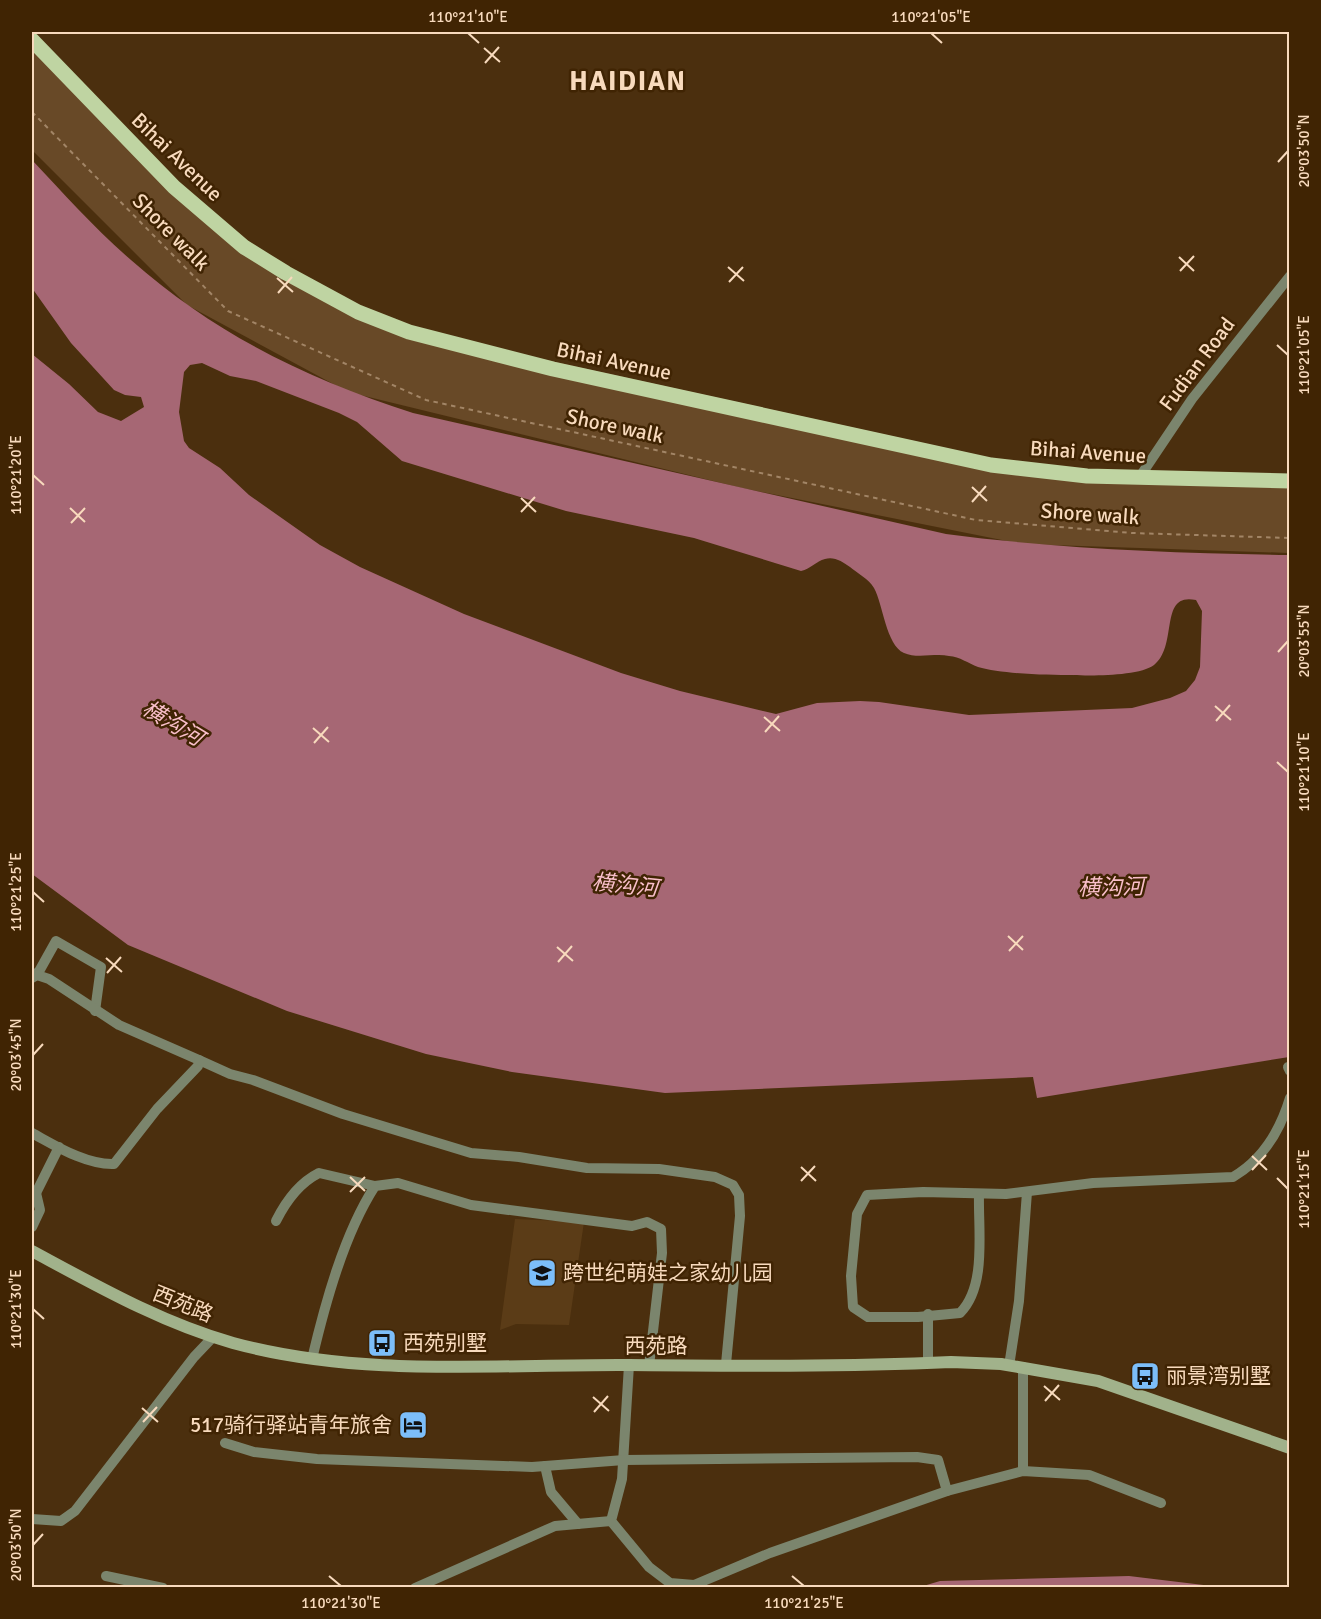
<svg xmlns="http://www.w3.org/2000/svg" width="1321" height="1619" font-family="Signika,'Noto Sans SC',sans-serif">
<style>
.built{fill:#5b3c17}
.green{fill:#684927}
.water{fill:#a66774;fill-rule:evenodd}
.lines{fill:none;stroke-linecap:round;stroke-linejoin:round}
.path{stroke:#a28566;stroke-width:2;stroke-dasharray:4.5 4.5;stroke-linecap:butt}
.minor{stroke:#7b856d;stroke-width:10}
.secondary{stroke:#a1b28b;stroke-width:12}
.primary{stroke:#bfd4a2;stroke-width:15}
.ticks{fill:none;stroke:#f8dabd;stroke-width:2}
.labels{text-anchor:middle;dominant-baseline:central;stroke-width:5;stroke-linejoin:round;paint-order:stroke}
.street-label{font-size:21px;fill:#f8dabd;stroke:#402403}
.poi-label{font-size:21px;fill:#f8dabd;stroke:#402403;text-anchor:start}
.water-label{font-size:22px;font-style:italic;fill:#f9bfca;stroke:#402403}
.district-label{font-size:27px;font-weight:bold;letter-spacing:1.5px;fill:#f8dabd;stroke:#402403}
.neatline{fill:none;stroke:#f8dabd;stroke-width:2}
.ticks-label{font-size:15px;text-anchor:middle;fill:#f8dabd}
</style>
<rect width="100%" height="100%" fill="#4b2f0e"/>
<!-- built -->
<polygon class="built" points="515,1219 584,1222 569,1325 516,1324 500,1330"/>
<!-- green -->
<polygon class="green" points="32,37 212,220 262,258 392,326 1068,475 1289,483 1289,553 1022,544 742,488 348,392 187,305 32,150"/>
<!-- water -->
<g class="water">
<path d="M32,160C64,194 96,230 131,260C215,334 307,379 413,413L946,534C1060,549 1174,553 1289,555V1057L1037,1098L1033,1077L665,1093L512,1072L426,1054L287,1011L128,945L32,874V354L69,384L98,412L121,421L144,407L141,397L125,395L114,390L71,343L32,288ZM202,363L230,376L256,381L339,413L357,422L402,461L566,511L694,538L801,571C811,569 816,561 825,559C834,556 843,562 850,567C857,573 869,579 874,588C883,604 886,645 904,653C917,659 935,653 949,656C960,657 968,663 978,667C1001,674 1049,675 1073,675C1092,676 1140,676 1154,665C1179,645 1158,592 1196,600L1202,611L1200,667L1195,680L1186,691L1170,698L1132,708L969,715L879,702L860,701L817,703L776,714L680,691L621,673L464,614L360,567L320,545L249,495L220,468L189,448L184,441L179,412L184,372L190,365Z"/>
<polygon points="1129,1576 1220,1587 920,1587 940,1581"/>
</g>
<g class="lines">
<!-- path -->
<polyline class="path" points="32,112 228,311 426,400 976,520 1132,533 1290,538"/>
<!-- minor -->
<g class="minor">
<polyline points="1139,478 1192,399 1290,276"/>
<polyline points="32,973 37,975 56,941 101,967 95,1011"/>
<path d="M32,978L37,975L49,979L119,1025L199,1060L198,1066L157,1109L114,1164C86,1165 56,1146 32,1133"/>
<polyline points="199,1060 230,1074 253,1080 343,1114 471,1153 519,1157 587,1168 659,1169 715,1177 733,1185 739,1195 740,1216 726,1364"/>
<polyline points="1288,1067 1290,1071"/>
<polyline points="32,1193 36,1193 59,1147"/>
<path d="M979,1194C978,1231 987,1286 960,1313L918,1317H868L853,1307L851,1276L857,1214L867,1195L923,1192L1006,1194L1093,1183L1233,1177C1262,1160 1280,1131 1290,1098"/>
<path d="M276,1221C286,1201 299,1183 319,1173L375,1186"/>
<polyline points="32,1227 40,1210 36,1193"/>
<path d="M312,1359C325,1304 344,1234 375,1186L398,1183L471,1205L632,1226L647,1222L661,1229L662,1253L649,1366"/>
<polyline points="928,1363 928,1314"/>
<polyline points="629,1365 622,1479 611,1521 649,1567 670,1583 694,1585 770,1553 947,1491 1023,1471 1089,1475 1161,1503"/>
<polyline points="1009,1366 1019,1301 1027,1192"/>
<polyline points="1023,1367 1023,1471"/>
<polyline points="225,1443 254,1452 317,1459 532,1467 624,1460 917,1457 938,1460 947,1491"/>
<polyline points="545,1466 551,1492 578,1524"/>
<polyline points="32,1519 61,1521 75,1511 194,1357 213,1337"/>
<polyline points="106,1576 163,1588"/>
<polyline points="415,1588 555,1526 611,1521"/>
</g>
<!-- secondary -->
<path class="secondary" d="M32,1251C97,1286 162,1323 233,1343C362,1378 497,1364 629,1365C736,1366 844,1367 951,1362L1001,1364L1098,1381L1290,1448"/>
<!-- primary -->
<polyline class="primary" points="32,40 174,187 244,247 286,273 358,312 409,332 553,369 991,465 1087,476 1290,481"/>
</g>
<!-- ticks -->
<path class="ticks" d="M468,33L479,43M931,33L942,43M484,48L500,62M485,63L499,47M1278,162L1288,151M1179,257L1194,271M728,267L744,281M1180,271L1194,256M277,278L293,292M729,282L743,267M278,293L292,277M1277,345L1288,355M33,475L44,485M972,487L987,501M521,498L536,512M972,502L986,486M70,508L85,522M521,512L535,497M71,523L85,508M1278,652L1288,641M1215,706L1231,720M764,717L780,731M1216,721L1230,705M313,728L329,742M765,732L779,716M314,743L328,727M1277,762L1288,772M33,892L44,902M1008,936L1023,950M557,947L573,961M1009,951L1023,936M106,958L122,972M558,962L572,946M107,973L121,957M33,1055L43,1044M1252,1156L1267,1170M801,1167L816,1181M1252,1170L1266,1155M350,1177L365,1191M1277,1178L1288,1189M801,1181L815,1166M350,1192L365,1177M33,1309L44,1319M1044,1386L1060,1400M593,1397L609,1411M1045,1401L1059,1385M142,1408L158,1422M594,1412L608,1396M143,1422L157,1407M33,1545L43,1534M329,1576L341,1586M792,1576L804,1586"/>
<!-- icons -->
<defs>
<g id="school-square" transform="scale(1.5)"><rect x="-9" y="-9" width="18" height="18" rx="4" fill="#7cbef9" stroke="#402403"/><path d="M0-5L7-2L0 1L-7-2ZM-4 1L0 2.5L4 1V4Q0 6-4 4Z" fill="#111"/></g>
<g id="bus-square" transform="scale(1.5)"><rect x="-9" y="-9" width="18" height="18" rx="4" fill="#7cbef9" stroke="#402403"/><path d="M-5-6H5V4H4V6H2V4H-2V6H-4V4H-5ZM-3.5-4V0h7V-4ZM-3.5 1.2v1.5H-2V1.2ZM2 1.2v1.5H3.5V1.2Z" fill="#111"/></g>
<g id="hotel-square" transform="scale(1.5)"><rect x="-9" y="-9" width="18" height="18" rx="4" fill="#7cbef9" stroke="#402403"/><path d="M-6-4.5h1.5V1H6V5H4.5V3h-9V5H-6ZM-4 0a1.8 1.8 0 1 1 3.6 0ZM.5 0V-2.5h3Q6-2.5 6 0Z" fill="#111"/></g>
</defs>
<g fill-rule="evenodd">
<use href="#school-square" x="542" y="1273"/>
<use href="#bus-square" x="382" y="1343"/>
<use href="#bus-square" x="1145" y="1376"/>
<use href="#hotel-square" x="413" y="1425"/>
</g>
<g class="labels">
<!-- street labels -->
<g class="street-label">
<text transform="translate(177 157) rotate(44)">Bihai Avenue</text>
<text transform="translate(171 232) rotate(45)">Shore walk</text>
<text transform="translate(614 361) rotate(12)">Bihai Avenue</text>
<text transform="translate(1197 364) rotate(-53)">Fudian Road</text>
<text transform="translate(615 426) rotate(12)">Shore walk</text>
<text transform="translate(1088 452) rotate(4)">Bihai Avenue</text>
<text transform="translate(1090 514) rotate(4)">Shore walk</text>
<text transform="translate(183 1304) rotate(22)">西苑路</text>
<text x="656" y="1346">西苑路</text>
</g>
<!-- poi labels -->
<g class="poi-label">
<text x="563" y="1273">跨世纪萌娃之家幼儿园</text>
<text x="403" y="1343">西苑别墅</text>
<text x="1166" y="1376">丽景湾别墅</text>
<text x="392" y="1425" text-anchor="end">517骑行驿站青年旅舍</text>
</g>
<!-- water labels -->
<g class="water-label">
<text transform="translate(173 723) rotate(31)">横沟河</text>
<text transform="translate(625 885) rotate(6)">横沟河</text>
<text transform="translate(1111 887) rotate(-1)">横沟河</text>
</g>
<!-- district labels -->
<g class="district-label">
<text x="628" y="81">HAIDIAN</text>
</g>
</g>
<!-- border -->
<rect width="1321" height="1619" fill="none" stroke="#402403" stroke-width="66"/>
<rect x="33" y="33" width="1255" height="1553" class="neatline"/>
<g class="ticks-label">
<text x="468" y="22">110°21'10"E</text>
<text x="931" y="22">110°21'05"E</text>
<text transform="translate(1304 151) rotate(-90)" y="5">20°03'50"N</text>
<text transform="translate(1304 355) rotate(-90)" y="5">110°21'05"E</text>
<text transform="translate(16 475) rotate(-90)" y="5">110°21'20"E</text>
<text transform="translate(1304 641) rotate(-90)" y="5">20°03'55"N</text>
<text transform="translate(1304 772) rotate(-90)" y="5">110°21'10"E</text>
<text transform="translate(16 892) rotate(-90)" y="5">110°21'25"E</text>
<text transform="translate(16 1055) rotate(-90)" y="5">20°03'45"N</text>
<text transform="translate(1304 1189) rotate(-90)" y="5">110°21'15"E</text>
<text transform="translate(16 1309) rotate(-90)" y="5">110°21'30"E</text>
<text transform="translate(16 1545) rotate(-90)" y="5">20°03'50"N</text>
<text x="341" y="1608">110°21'30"E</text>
<text x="804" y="1608">110°21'25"E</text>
</g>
</svg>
